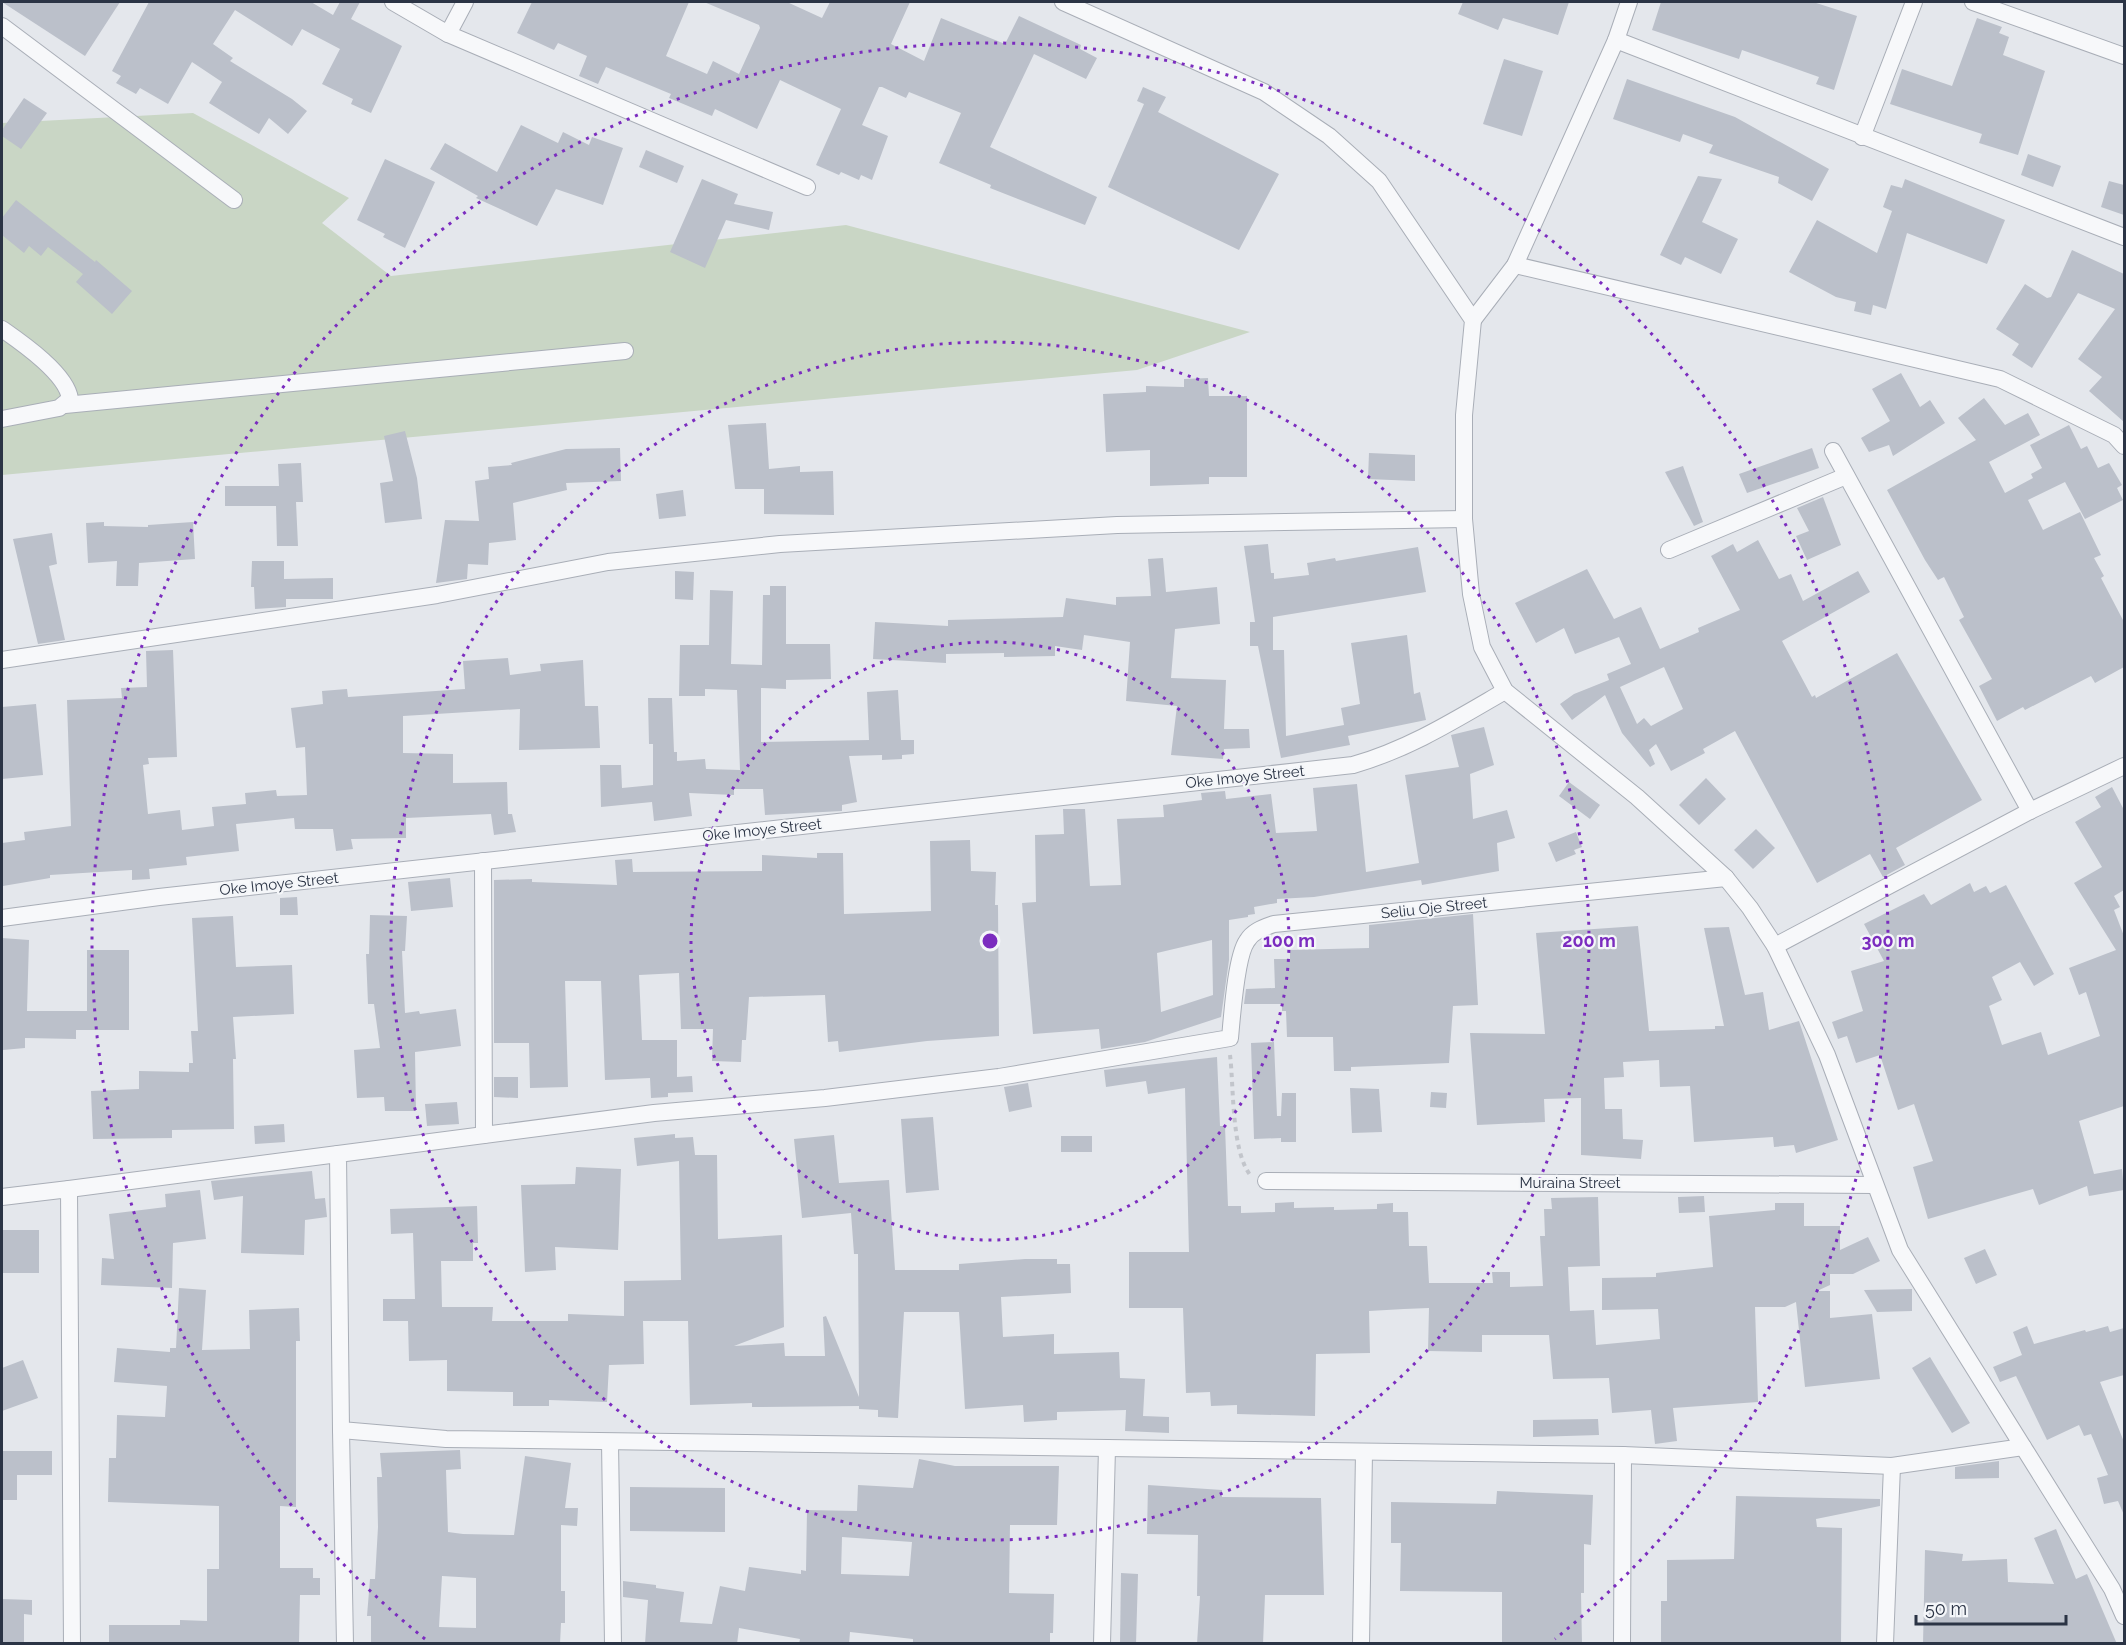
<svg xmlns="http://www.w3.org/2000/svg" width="2126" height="1645" font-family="Raleway,sans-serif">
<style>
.green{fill:#c9d6c5}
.building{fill:#bbc0ca;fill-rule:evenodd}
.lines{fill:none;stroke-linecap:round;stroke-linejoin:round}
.minor-casing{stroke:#a9aeb7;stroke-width:18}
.path{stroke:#c2c5cb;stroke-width:4;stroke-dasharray:4.5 4.5;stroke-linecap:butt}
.minor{stroke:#f7f8fa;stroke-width:16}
.ring{fill:none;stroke:#7b2cbf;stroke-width:3;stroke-dasharray:3 6}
.labels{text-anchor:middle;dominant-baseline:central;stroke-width:4.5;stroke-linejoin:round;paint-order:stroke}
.street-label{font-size:15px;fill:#2b3445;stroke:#f4f6f9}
.centre{fill:#7b2cbf;stroke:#f4f6f9;stroke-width:3}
.ring-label{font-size:18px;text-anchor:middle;font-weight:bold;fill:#7b2cbf;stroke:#f4f6f9;stroke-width:4.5;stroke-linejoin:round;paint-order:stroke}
</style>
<rect width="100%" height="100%" fill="#e4e7ec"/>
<!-- green -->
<polygon class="green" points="193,113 349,198 322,223 391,276 846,225 1250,332 1137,370 2,475 2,123"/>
<!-- building -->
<g class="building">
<polygon points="2,2 120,2 85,56"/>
<polygon points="149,2 311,2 333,15 340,2 360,2 351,19 402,46 371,113 351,104 353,99 322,84 340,49 302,29 292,46 235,10 213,44 233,58 230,61 292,99 307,111 288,134 269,118 259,134 209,103 222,82 192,62 168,104 140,88 136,94 116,83 121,76 112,71"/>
<polygon points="532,2 689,2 666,56 707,74 713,61 739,74 760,28 759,25 704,2 787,2 822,18 830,2 910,2 891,44 924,61 941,18 1005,44 1019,16 1081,45 1080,49 1097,58 1086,79 1034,54 990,147 1097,197 1085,225 990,188 991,185 939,163 961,113 909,92 906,98 882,87 879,87 862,125 888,136 872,180 861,175 859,180 841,172 839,175 816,165 841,109 780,80 757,129 715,109 712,116 669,98 671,94 606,67 598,84 579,76 587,56 558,43 554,50 517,33"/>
<polygon points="1463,2 1569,2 1558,35 1503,18 1498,30 1458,14"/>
<polygon points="1661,2 1813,2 1857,16 1834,90 1816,84 1819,77 1742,50 1739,59 1652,30"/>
<polygon points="1977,18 2002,27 1999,33 2009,37 2003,55 2045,71 2018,155 1979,143 1982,134 1890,104 1902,69 1952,86"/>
<polygon points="1504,59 1543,71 1522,136 1483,124"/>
<polygon points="1627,79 1735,117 1829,169 1812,201 1778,183 1779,177 1709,153 1713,145 1683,134 1680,142 1613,119"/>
<polygon points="1143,87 1166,97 1158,112 1279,174 1239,250 1108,187 1144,104 1137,101"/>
<polygon points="24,98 47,113 21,149 2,136 2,130"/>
<polygon points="521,125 558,143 563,132 589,145 592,137 623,148 603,205 556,189 537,226 476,198 478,196 430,169 445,143 497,172"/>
<polygon points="646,150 684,166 677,183 639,167"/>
<polygon points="2028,154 2061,166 2053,187 2021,175"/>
<polygon points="385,159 435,182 405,248 383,237 385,234 357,220"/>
<polygon points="1698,176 1722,179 1702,222 1738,239 1721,274 1685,257 1681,265 1660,255"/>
<polygon points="702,179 738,194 734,204 773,212 769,230 726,220 705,268 670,252"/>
<polygon points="1905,179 2005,220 1987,264 1907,233 1886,309 1873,305 1871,315 1854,311 1856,302 1836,297 1789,272 1817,220 1877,253 1892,211 1883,207 1891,185 1902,188"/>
<polygon points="2109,181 2124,185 2124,215 2101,207"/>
<polygon points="16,200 95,262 96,260 132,291 112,314 76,282 83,274 48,247 41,256 29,246 24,253 2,235 2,218"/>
<polygon points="2072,250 2124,274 2124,422 2089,391 2102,377 2078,359 2115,309 2078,293 2032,368 2012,355 2019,344 1996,329 2025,284 2047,298 2051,297"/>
<polygon points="1901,373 1920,407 1930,400 1945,423 1893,456 1889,445 1869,452 1861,438 1890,421 1872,389"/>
<polygon points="1208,378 1209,396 1247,396 1247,477 1209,477 1209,484 1150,486 1150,450 1106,452 1103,394 1146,392 1146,386 1184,387 1184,379"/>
<polygon points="1984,398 2005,425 2028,413 2040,435 1989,462 2005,493 2033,478 2031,474 2042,468 2030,445 2069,425 2081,449 2087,446 2098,468 2109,463 2122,485 2117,488 2123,500 2085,519 2065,482 2028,500 2043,530 2080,512 2101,555 2094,558 2104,576 2101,578 2124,622 2124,667 2095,683 2091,676 2025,710 2023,707 1997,721 1979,686 1992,679 1959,620 1964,617 1944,577 1938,580 1925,560 1887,490 1976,440 1958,418"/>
<polygon points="766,423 769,469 800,466 800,472 833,471 834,515 764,514 764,489 735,489 728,425"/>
<polygon points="405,431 417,478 422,519 385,523 380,483 393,481 384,436"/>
<polygon points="620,448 621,481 566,483 567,490 513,503 516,540 489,543 488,565 468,564 467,579 436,583 445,520 479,521 475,481 489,479 488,467 512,465 511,463 566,449"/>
<polygon points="1812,448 1819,468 1747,493 1739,474"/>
<polygon points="1369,453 1415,455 1415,481 1368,479"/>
<polygon points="301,463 303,502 296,502 298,546 277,546 276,506 225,506 225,486 279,486 278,464"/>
<polygon points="1683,466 1703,522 1694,526 1665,472"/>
<polygon points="683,490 686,516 659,519 656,494"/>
<polygon points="1823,497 1841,545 1807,560 1796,536 1809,531 1797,508"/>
<polygon points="104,522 104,526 148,527 148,525 193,522 195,559 139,563 138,586 116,586 117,561 88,563 86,523"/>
<polygon points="52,533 57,564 49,566 65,640 38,644 13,539"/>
<path d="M1758,540L1779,579L1791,574L1803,601L1858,571L1870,592L1782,641L1812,697L1815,695L1816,698L1897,653L1982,800L1896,848L1905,865L1883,877L1870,854L1817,883L1735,731L1703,749L1705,753L1671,771L1656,744L1649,750L1655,764L1650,767L1622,733L1605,695L1572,720L1560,704L1574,694L1609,680L1607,674L1631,664L1619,637L1575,654L1564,628L1536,643L1515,603L1587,569L1614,619L1641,607L1660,649L1699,632L1698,628L1740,610L1711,556L1733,544L1737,552ZM1664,667L1683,709L1651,726L1644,718L1637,724L1620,687Z"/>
<polygon points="1268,544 1271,573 1274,573 1274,579 1309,575 1307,563 1335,558 1336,561 1418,547 1426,592 1273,617 1273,650 1284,650 1286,736 1344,725 1341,708 1360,704 1351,643 1407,635 1414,694 1420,692 1426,720 1348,736 1350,745 1281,758 1258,646 1250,646 1250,622 1255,622 1244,546"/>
<polygon points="1163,558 1166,592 1217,587 1220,624 1175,629 1171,678 1226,680 1224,729 1249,729 1250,748 1224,749 1223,759 1171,755 1177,706 1126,701 1130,642 1084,635 1082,650 1055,646 1055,656 1004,657 1004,653 946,654 946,663 873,659 875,622 948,626 948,620 1063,617 1066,598 1116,605 1116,597 1151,596 1148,559"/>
<polygon points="252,561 284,561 284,579 333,578 333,599 286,599 286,607 255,609 254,587 251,587"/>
<polygon points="675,571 694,572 693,600 675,599"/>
<polygon points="770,586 786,586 786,644 830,644 831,679 786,680 786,689 761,688 761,742 869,740 867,692 898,690 901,740 914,740 914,754 902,755 902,759 882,760 882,755 849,756 857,802 842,805 842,811 765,815 763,789 734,789 734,795 689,793 692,816 654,821 652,802 601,807 600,765 621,765 622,788 653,785 653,744 649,744 648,698 672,698 674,752 677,752 677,761 705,759 706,769 740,770 737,690 705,689 705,696 679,696 680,645 709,645 710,590 733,591 731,664 762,665 763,595 770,595"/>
<polygon points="173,650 177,757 148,758 149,764 143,765 148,814 180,810 182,830 214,826 212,807 246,804 245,793 276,790 277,796 307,795 305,747 296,748 291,708 323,704 322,691 347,689 348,697 465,689 463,661 508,658 510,675 541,671 540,664 583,660 585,706 598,706 600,748 519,750 520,709 403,716 403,753 453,754 453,783 507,782 508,814 512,814 516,832 494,835 491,814 406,818 406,838 351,839 353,849 336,851 333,829 295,829 294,818 236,824 239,851 186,857 187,865 149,869 150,879 132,880 132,870 50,875 50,878 3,886 2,843 25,840 24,832 71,826 67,700 122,698 121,688 147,687 146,651"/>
<polygon points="36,704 43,775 2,779 2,707"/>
<path d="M1484,727L1494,765L1470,774L1473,819L1507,810L1515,838L1497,843L1499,871L1422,885L1421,880L1314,897L1277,899V903L1254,907L1255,914L1248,915V917L1229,920V960L1221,1017L1145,1042L1101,1049L1099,1029L1033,1034L1022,903L1036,902L1035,835L1064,834L1063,809H1085L1090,886L1121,885L1117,819L1164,817L1163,805L1202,800L1201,793L1225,791L1226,799L1271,794L1276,833L1317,831L1313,788L1357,784L1366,872L1419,863L1405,775L1459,767L1451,735ZM1212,940L1213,995L1161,1012L1157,953Z"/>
<polygon points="1706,778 1726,799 1699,825 1679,805"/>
<polygon points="1569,782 1600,805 1590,819 1559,796"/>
<polygon points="2112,787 2124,810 2124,890 2114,896 2120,907 2114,910 2124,936 2124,1106 2079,1121 2094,1174 2122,1169 2124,1190 2089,1196 2087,1186 2039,1205 2033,1189 1928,1219 1913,1167 1933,1161 1914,1104 1898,1110 1880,1055 1856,1063 1847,1036 1838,1039 1832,1022 1863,1011 1851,971 1884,961 1864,924 1924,894 1931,905 1970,883 1974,892 1986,886 1990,893 2006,885 2054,974 2034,986 2020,962 1992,977 2002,1000 1989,1006 2002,1045 2041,1032 2048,1055 2100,1036 2086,992 2079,995 2069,968 2116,950 2074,883 2102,867 2075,822 2101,807 2095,797"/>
<polygon points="1756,829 1775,848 1753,869 1734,850"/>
<polygon points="1576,832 1582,847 1574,850 1576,854 1556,862 1548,843"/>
<polygon points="970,840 971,871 996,872 995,905 998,905 999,1036 927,1041 839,1052 838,1041 828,1042 825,995 749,997 746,1040 742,1040 741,1062 712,1061 713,1029 681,1029 679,973 639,975 642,1040 677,1040 677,1077 692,1076 693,1092 668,1093 668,1097 651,1098 650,1078 605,1080 601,981 565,981 568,1087 530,1088 529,1043 494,1043 494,880 532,879 532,882 617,885 615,860 632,859 633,872 762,871 762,855 817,858 817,853 843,853 844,914 931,911 930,841"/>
<polygon points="450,878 453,907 411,911 408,882"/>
<polygon points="297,897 298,915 280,915 280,898"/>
<polygon points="1473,914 1478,1005 1453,1006 1449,1063 1351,1067 1351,1071 1334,1071 1333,1037 1287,1037 1286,1011 1282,1011 1282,1004 1244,1004 1246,989 1275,988 1274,959 1290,959 1290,950 1369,948 1369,925"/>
<polygon points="370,915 407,916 405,951 402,951 405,1013 419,1011 420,1014 456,1009 461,1046 415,1052 416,1111 385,1111 384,1097 357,1098 354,1050 380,1048 374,1004 368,1004 366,954 369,954"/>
<polygon points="233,916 236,967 292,965 294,1014 233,1017 236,1059 233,1059 234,1129 172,1130 172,1138 93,1139 91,1091 139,1089 139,1071 189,1072 189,1063 193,1063 191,1031 198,1031 192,918"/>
<polygon points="1638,926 1649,1031 1715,1029 1715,1026 1724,1026 1704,928 1729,927 1745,995 1763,992 1769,1030 1799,1021 1838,1140 1796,1153 1794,1145 1774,1147 1773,1137 1694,1142 1690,1086 1660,1087 1659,1060 1623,1062 1624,1077 1604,1078 1605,1109 1622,1109 1623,1139 1643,1140 1641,1159 1581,1155 1581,1098 1544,1099 1545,1122 1477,1125 1470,1033 1545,1034 1536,933"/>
<polygon points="2,938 29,940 27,1011 87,1011 87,950 129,950 129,1030 76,1030 76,1039 25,1038 25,1048 3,1050"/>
<polygon points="1274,1042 1277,1116 1281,1116 1282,1093 1296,1093 1296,1142 1281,1142 1281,1138 1254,1139 1251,1043"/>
<polygon points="1217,1057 1220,1126 1225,1126 1228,1206 1241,1206 1241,1213 1275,1212 1275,1203 1294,1202 1294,1208 1334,1207 1334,1210 1377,1209 1377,1204 1393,1203 1393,1212 1408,1212 1409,1246 1427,1246 1429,1283 1493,1283 1492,1272 1510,1272 1510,1287 1543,1286 1540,1236 1545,1236 1544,1209 1552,1209 1551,1198 1598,1197 1600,1266 1568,1267 1570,1311 1594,1310 1596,1345 1660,1339 1658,1309 1602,1310 1602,1278 1656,1277 1656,1273 1713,1267 1709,1216 1775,1210 1775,1203 1804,1203 1804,1226 1840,1226 1840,1250 1868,1237 1880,1261 1853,1274 1830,1274 1830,1285 1817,1291 1830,1291 1830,1318 1872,1314 1880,1379 1805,1387 1796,1302 1785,1307 1755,1307 1758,1402 1673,1408 1677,1441 1655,1444 1651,1410 1612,1413 1609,1378 1553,1379 1549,1335 1482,1335 1482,1352 1428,1351 1429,1308 1404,1309 1369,1311 1370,1353 1316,1354 1315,1416 1237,1414 1237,1405 1211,1406 1210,1392 1186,1393 1183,1308 1129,1308 1129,1252 1189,1252 1185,1088 1148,1094 1146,1081 1106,1087 1104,1070"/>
<polygon points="494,1077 518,1077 518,1098 494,1097"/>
<polygon points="1028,1083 1032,1107 1009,1112 1004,1087"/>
<polygon points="1350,1088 1379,1089 1382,1132 1352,1133"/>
<polygon points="1431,1092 1447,1093 1446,1108 1430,1107"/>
<polygon points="457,1102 459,1124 427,1126 425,1104"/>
<polygon points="933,1117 939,1190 906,1193 901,1119"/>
<polygon points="284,1124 285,1142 255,1144 254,1126"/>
<polygon points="675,1134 675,1138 693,1137 695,1155 717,1155 718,1239 782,1235 784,1327 734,1346 784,1343 785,1356 825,1356 823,1317 826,1316 859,1397 858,1254 854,1254 851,1213 802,1218 794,1139 834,1135 839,1183 889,1180 895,1270 959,1270 959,1264 1025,1259 1057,1259 1057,1264 1070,1264 1071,1293 1001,1297 1003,1337 1054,1334 1054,1354 1119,1352 1120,1378 1145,1379 1143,1416 1169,1417 1169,1433 1125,1431 1126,1410 1057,1412 1057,1420 1024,1422 1023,1405 965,1409 959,1312 904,1312 898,1418 878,1417 878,1410 859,1409 859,1406 752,1407 752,1403 690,1405 688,1321 643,1321 644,1364 609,1365 607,1402 549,1400 549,1406 513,1406 513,1392 447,1391 447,1360 409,1361 408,1321 383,1321 383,1299 415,1299 413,1233 391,1234 390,1209 477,1206 478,1243 473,1243 473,1261 441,1261 442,1307 493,1307 492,1321 568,1321 568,1314 624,1316 624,1281 681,1280 679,1161 637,1166 634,1138"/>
<rect x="1061" y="1136" width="31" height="16"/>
<polygon points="576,1167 621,1169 618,1250 555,1247 556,1270 525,1272 521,1185 575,1184"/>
<polygon points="312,1171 315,1199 325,1198 327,1217 305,1220 304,1255 241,1253 243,1196 214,1200 211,1181"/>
<polygon points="200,1190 206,1239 173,1243 172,1288 101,1285 102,1258 114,1259 109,1214 166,1207 165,1194"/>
<polygon points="1704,1196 1705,1212 1679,1213 1678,1197"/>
<rect x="2" y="1230" width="37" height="43"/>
<polygon points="1985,1249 1997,1275 1976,1284 1964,1258"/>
<polygon points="179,1288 206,1290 202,1350 250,1349 249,1310 299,1308 300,1341 296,1341 296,1507 280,1506 280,1568 313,1568 313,1578 320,1578 320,1595 300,1595 299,1642 109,1644 109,1625 180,1625 180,1620 207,1621 207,1569 219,1569 219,1506 108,1502 109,1458 116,1458 117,1415 165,1417 167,1386 114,1382 117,1348 170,1352 170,1348 176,1348"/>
<polygon points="1912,1289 1912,1311 1877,1312 1864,1290"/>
<polygon points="2027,1326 2034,1344 2085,1330 2086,1332 2108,1326 2110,1332 2124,1328 2124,1375 2100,1382 2124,1442 2124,1515 2118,1501 2104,1504 2097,1478 2108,1475 2091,1434 2084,1436 2079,1425 2047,1440 2016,1376 2000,1382 1993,1367 2022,1355 2013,1332"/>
<polygon points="1930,1357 1970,1423 1952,1433 1912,1368"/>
<polygon points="23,1360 38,1398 2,1411 2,1368"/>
<polygon points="1598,1419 1599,1435 1533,1437 1533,1420"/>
<path d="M460,1450L461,1469L446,1470L448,1532L463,1534L514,1535L525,1456L571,1463L565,1508H578L577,1526L561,1525V1591H565V1623H561L560,1644H371V1616H367L370,1579H375L378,1527L377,1477H382L380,1453ZM442,1576L476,1578V1628L439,1627Z"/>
<polygon points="2,1451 52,1451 52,1475 17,1475 17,1500 2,1500"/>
<path d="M919,1459L955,1466H1059L1057,1525H1010L1009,1593L1054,1594L1053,1633H1050V1644H913V1639L850,1632L849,1644H799L800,1639L739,1628L737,1644H645L648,1600L623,1597V1581L656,1585V1588L684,1592L680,1622L712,1624L720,1586L745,1591L749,1567L801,1574V1570L806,1571L807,1510L857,1511L858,1485L913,1488ZM842,1537L912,1542L909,1576L841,1574Z"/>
<polygon points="1999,1461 1999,1478 1955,1479 1955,1467"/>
<polygon points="1148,1485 1222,1490 1222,1497 1321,1498 1324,1595 1265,1595 1263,1644 1197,1644 1200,1596 1197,1596 1198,1535 1147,1534"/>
<polygon points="630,1487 725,1488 725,1532 630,1531"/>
<polygon points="1497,1491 1593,1495 1591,1545 1584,1544 1584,1593 1581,1593 1582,1644 1502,1644 1502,1592 1400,1591 1401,1543 1391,1543 1391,1502 1496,1504"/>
<polygon points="1736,1496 1880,1499 1880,1506 1816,1519 1817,1527 1842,1528 1841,1644 1661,1643 1661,1601 1667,1601 1667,1560 1734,1559"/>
<polygon points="2056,1529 2076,1579 2087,1574 2117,1644 1923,1644 1925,1550 1963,1554 1962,1561 2007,1559 2008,1582 2054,1584 2034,1538"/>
<polygon points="1121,1573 1138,1574 1136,1644 1120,1644"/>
<polygon points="2,1599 32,1600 32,1615 24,1614 24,1644 2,1644"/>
</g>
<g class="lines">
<!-- minor casing -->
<g class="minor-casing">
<g id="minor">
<polyline points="393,2 448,34 807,187"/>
<polyline points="1063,2 1264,92 1329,136 1379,181 1473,320 1464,415 1464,519 1471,594 1482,647 1505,691 1637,797 1726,878 1750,908 1775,946 1827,1055 1900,1250 2112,1589 2124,1616"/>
<polyline points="1973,2 2124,56"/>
<polyline points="2,26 234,200"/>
<polyline points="448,34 465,2"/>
<polyline points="1616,40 2124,237"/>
<polyline points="1862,137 1914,2"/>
<polyline points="1515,265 2000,379 2114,435 2124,446"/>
<polyline points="1473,320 1515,265 1616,40 1629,2"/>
<path d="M2,329C22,343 67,374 70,399L59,408L2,419"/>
<polyline points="65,405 625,351"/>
<polyline points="1833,451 2030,811"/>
<polyline points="1669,550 1846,476"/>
<polyline points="2,660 437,595 608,562 780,544 1117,525 1464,519"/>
<polyline points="483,861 484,1135"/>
<path d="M1726,878L1274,924C1263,928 1253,931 1247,941C1236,956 1232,1017 1230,1038L999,1077L825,1098L654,1113L338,1154L341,1430L446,1439L1623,1455L1892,1466L2023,1447"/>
<path d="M2,918L159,897L1353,765C1409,749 1455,720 1505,691"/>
<polyline points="1775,946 2030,811 2124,766"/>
<polyline points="1266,1181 1874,1185"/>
<polyline points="69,1189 338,1154"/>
<polyline points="2,1197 69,1189 72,1644"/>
<polyline points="341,1430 345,1644"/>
<polyline points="610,1442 613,1644"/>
<polyline points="1102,1644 1107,1448"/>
<polyline points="1361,1644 1364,1452"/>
<polyline points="1622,1644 1623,1455"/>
<polyline points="1885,1644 1892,1466"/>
</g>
</g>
<!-- path -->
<path class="path" d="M1230,1055C1234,1087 1231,1152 1251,1176"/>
<!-- minor -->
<use href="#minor" class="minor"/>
</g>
<!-- distance rings -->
<g class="ring">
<circle cx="990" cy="941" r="299"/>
<circle cx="990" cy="941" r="599"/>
<path d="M425 1639A898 898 0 1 1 1555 1639"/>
</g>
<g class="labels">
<!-- street labels -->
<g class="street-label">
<text transform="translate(1245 777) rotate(-6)">Oke Imoye Street</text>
<text transform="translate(762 830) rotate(-6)">Oke Imoye Street</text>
<text transform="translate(279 884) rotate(-6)">Oke Imoye Street</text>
<text transform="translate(1434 908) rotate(-6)">Seliu Oje Street</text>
<text x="1570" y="1183">Muraina Street</text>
</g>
</g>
<circle cx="990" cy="941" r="9" class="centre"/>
<g class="ring-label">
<text x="1289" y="947">100 m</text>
<text x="1589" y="947">200 m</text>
<text x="1888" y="947">300 m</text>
</g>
<!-- border -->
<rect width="2126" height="1645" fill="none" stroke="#2b3445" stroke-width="6"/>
<!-- scale -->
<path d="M1916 1615v9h150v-9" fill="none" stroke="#2b3445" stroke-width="3"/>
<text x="1925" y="1615" font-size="18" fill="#2b3445" stroke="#f4f6f9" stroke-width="4.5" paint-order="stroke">50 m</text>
</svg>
